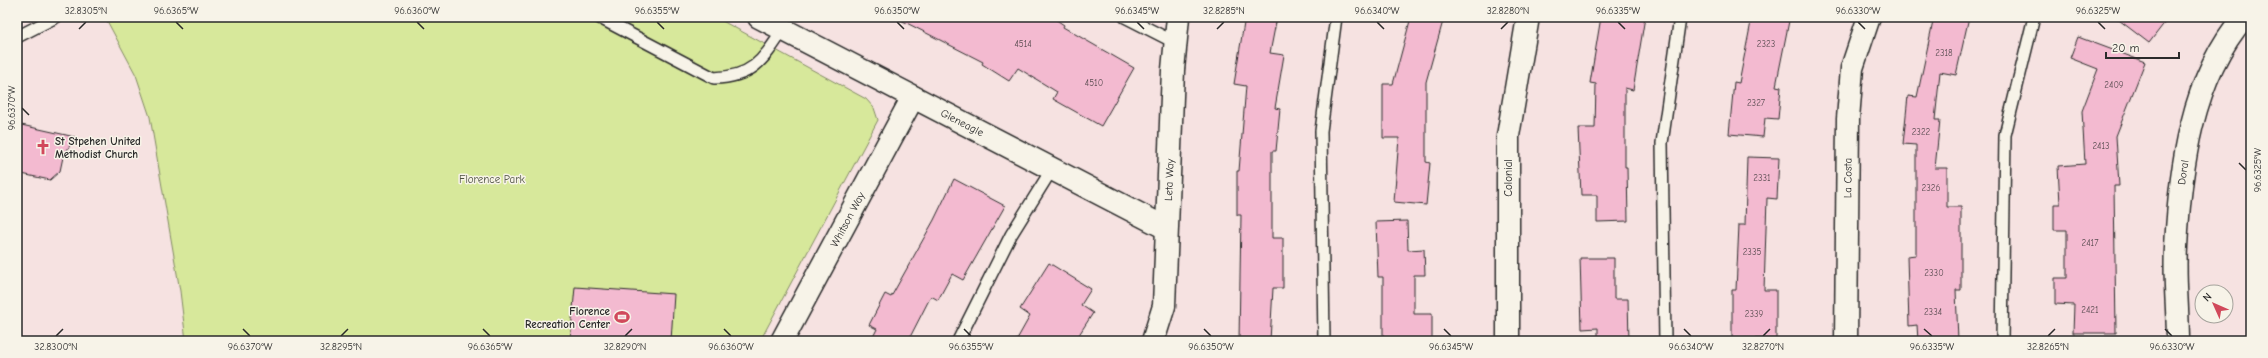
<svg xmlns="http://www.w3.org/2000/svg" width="2268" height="358" font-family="'Comic Neue',sans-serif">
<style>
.green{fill:#d7e89b;stroke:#818a63}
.building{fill:#f3bad0;stroke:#2b2b2b}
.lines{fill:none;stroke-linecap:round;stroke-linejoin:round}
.service-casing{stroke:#2b2b2b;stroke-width:14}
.minor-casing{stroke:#2b2b2b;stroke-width:25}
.service{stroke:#f7f3e8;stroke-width:11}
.minor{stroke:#f7f3e8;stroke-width:22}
.ticks{fill:none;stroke:#2b2b2b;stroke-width:1.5}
.labels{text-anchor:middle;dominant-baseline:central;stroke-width:3;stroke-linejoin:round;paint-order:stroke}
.number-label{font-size:9px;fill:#5d4f54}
.street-label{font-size:11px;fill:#2b2b2b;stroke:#f7f3e8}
.poi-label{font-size:11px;font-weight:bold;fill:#2b2b2b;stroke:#f7f3e8;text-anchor:start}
.park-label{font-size:11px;fill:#4d5141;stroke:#f7f3e8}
.neatline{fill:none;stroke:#2b2b2b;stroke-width:1.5}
.ticks-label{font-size:10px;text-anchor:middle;fill:#2b2b2b}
</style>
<rect width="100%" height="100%" fill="#f6e2e1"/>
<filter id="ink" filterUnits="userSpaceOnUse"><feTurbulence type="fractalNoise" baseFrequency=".025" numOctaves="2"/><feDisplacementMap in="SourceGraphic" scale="8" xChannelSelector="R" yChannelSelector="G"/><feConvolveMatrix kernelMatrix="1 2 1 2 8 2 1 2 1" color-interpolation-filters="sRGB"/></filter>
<g filter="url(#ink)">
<!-- green -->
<polygon class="green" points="105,17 715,17 866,99 874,108 878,120 760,341 186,341 180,291 150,117 136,75"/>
<!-- building -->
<g class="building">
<polygon points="895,17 1052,17 1064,25 1063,27 1134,68 1101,126 1053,99 1057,92 1018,68 1009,81 982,64 983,62"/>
<polygon points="1245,17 1277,17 1270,53 1284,55 1275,108 1280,109 1276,151 1272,151 1272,238 1283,238 1283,288 1273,288 1270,341 1239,341 1241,215 1237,215 1237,171 1239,171 1246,86 1234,84"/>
<polygon points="1411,17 1429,17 1443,21 1426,82 1426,162 1430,163 1426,205 1394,202 1399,138 1383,138 1383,84 1393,84"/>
<polygon points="1601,17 1645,17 1633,90 1625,88 1625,167 1627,167 1628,221 1597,222 1597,195 1581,195 1578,128 1595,128 1596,84 1590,83"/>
<polygon points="1752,17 1768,17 1789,21 1776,86 1781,87 1778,119 1765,118 1763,137 1729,134 1734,82 1739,83"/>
<polygon points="1934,17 1969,17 1956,75 1940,72 1935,120 1940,120 1935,168 1947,168 1947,207 1961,207 1961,290 1956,290 1958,341 1918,341 1917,325 1909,326 1907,256 1916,255 1916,145 1903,144 1908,96 1917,97"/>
<polygon points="2115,17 2169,17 2149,43"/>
<polygon points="2078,37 2145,62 2116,136 2119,186 2114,186 2116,333 2073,333 2074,305 2055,304 2055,278 2067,278 2067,230 2054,230 2054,204 2060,204 2058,166 2085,164 2082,111 2098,69 2070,58"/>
<polygon points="17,124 75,137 63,157 60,171 50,180 17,173"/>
<polygon points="1747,157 1779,158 1777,199 1767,198 1764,290 1776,290 1776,339 1732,338 1732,290 1736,290 1739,225 1745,225"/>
<polygon points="954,179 1005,206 963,280 952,274 938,300 931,296 908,341 871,341 877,329 869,325 885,294 891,297 934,220"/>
<polygon points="1407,221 1408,250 1424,249 1425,275 1414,275 1414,314 1432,314 1432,341 1383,341 1383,277 1378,277 1376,222"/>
<polygon points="1580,258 1614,258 1614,299 1628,299 1629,341 1598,341 1598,328 1582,329"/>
<polygon points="1049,263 1091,289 1081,305 1093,313 1075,341 1016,341 1030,316 1020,309"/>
<polygon points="575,287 674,294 671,341 570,341"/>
</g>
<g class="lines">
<!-- service casing -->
<g class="service-casing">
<g id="service">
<path d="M598,17L714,78C753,77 763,60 783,30"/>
<polyline points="1125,17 1176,43"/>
<polyline points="17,37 56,17"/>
<polyline points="958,341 1011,235 1052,169"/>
<polyline points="1324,341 1321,131 1336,17"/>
<polyline points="1665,341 1662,143 1680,17"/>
<polyline points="2002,341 2005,135 2034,17"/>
</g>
</g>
<!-- minor casing -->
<g class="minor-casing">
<g id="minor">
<path id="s1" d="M759,17L1166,228"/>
<path id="s2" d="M782,341L913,97"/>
<path id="s3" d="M1153,341L1164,306L1173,70L1178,17"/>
<polyline points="1508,341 1508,136 1528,17"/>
<path id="s4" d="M1846,341L1848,119L1852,68L1869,17"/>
<path id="s5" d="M2178,341C2178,310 2174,278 2176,247C2180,169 2191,78 2244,17"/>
</g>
</g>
<!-- service -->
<use href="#service" class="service"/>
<!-- minor -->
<use href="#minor" class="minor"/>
</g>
</g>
<!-- ticks -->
<path class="ticks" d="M176,22L183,29M417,22L424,29M657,22L664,29M897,22L904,29M1137,22L1144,29M1377,22L1384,29M1618,22L1625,29M1858,22L1865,29M2098,22L2105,29M79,29L86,22M1217,29L1224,22M1501,29L1508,22M22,108L29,115M2239,163L2246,170M243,329L250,336M483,329L490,336M724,329L731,336M964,329L971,336M1204,329L1211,336M1444,329L1451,336M1684,329L1691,336M1924,329L1932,336M2165,329L2172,336M56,336L63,329M341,336L348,329M625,336L632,329M1763,336L1770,329M2048,336L2055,329"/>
<!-- icons -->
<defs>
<g id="church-bare" transform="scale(1.2)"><path d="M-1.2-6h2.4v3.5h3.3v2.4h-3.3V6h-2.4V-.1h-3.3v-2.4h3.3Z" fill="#d1495b" stroke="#f7f3e8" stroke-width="2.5" paint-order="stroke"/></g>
<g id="stadium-bare" transform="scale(1.2)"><path d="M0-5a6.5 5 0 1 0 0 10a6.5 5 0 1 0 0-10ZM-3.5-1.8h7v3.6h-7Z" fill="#d1495b" stroke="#f7f3e8" stroke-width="2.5" paint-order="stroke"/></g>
</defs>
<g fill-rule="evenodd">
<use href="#church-bare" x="43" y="147"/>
<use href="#stadium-bare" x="622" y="317"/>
</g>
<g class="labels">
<!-- number labels -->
<g class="number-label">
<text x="1023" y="44">4514</text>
<text x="1766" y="44">2323</text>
<text x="1944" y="53">2318</text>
<text x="1094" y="83">4510</text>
<text x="2114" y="85">2409</text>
<text x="1756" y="103">2327</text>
<text x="1921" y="132">2322</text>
<text x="2101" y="146">2413</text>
<text x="1762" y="178">2331</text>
<text x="1931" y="188">2326</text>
<text x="2090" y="243">2417</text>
<text x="1752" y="252">2335</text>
<text x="1934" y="273">2330</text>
<text x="2090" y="310">2421</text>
<text x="1933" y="312">2334</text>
<text x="1754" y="314">2339</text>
</g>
<!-- street labels -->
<g class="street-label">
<text stroke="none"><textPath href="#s1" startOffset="229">Gleneagle</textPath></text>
<text stroke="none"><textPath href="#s5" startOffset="169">Doral</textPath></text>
<text transform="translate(1508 178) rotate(-90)">Colonial</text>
<text stroke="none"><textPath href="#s4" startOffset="163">La Costa</textPath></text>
<text stroke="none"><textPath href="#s3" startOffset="163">Leta Way</textPath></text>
<text stroke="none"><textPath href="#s2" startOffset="138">Whitson Way</textPath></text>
</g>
<!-- poi labels -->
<g class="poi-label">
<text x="55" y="141">St Stpehen United<tspan x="55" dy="13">Methodist Church</tspan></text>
<text x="610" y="311" text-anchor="end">Florence<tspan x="610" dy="13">Recreation Center</tspan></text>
</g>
<!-- park labels -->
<g class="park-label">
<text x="492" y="179">Florence Park</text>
</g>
</g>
<!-- margin -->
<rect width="2268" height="358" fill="none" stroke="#f7f3e8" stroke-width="44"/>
<!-- north arrow -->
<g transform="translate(2214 304) rotate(315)"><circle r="19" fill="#f7f3e8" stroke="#a5a39c"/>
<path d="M0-3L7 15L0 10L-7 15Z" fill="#d1495b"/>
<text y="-6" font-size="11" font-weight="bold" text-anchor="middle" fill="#2b2b2b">N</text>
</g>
<!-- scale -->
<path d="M2106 52v6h73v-6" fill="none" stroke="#2b2b2b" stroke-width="2"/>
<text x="2112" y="52" font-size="12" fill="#2b2b2b" stroke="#f7f3e8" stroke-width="3" paint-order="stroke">20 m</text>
<rect x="22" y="22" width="2224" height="314" class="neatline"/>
<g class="ticks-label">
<text x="86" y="14">32.8305°N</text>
<text x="176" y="14">96.6365°W</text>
<text x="417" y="14">96.6360°W</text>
<text x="657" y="14">96.6355°W</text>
<text x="897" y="14">96.6350°W</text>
<text x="1137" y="14">96.6345°W</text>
<text x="1224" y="14">32.8285°N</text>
<text x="1377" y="14">96.6340°W</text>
<text x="1508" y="14">32.8280°N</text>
<text x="1618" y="14">96.6335°W</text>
<text x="1858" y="14">96.6330°W</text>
<text x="2098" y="14">96.6325°W</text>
<text transform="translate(11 108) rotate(-90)" y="4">96.6370°W</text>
<text transform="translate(2257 170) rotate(-90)" y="4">96.6325°W</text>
<text x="56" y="350">32.8300°N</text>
<text x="250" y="350">96.6370°W</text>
<text x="341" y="350">32.8295°N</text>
<text x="490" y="350">96.6365°W</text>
<text x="625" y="350">32.8290°N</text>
<text x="731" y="350">96.6360°W</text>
<text x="971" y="350">96.6355°W</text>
<text x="1211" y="350">96.6350°W</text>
<text x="1451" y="350">96.6345°W</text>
<text x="1691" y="350">96.6340°W</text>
<text x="1763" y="350">32.8270°N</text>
<text x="1932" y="350">96.6335°W</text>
<text x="2048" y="350">32.8265°N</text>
<text x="2172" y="350">96.6330°W</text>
</g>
</svg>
